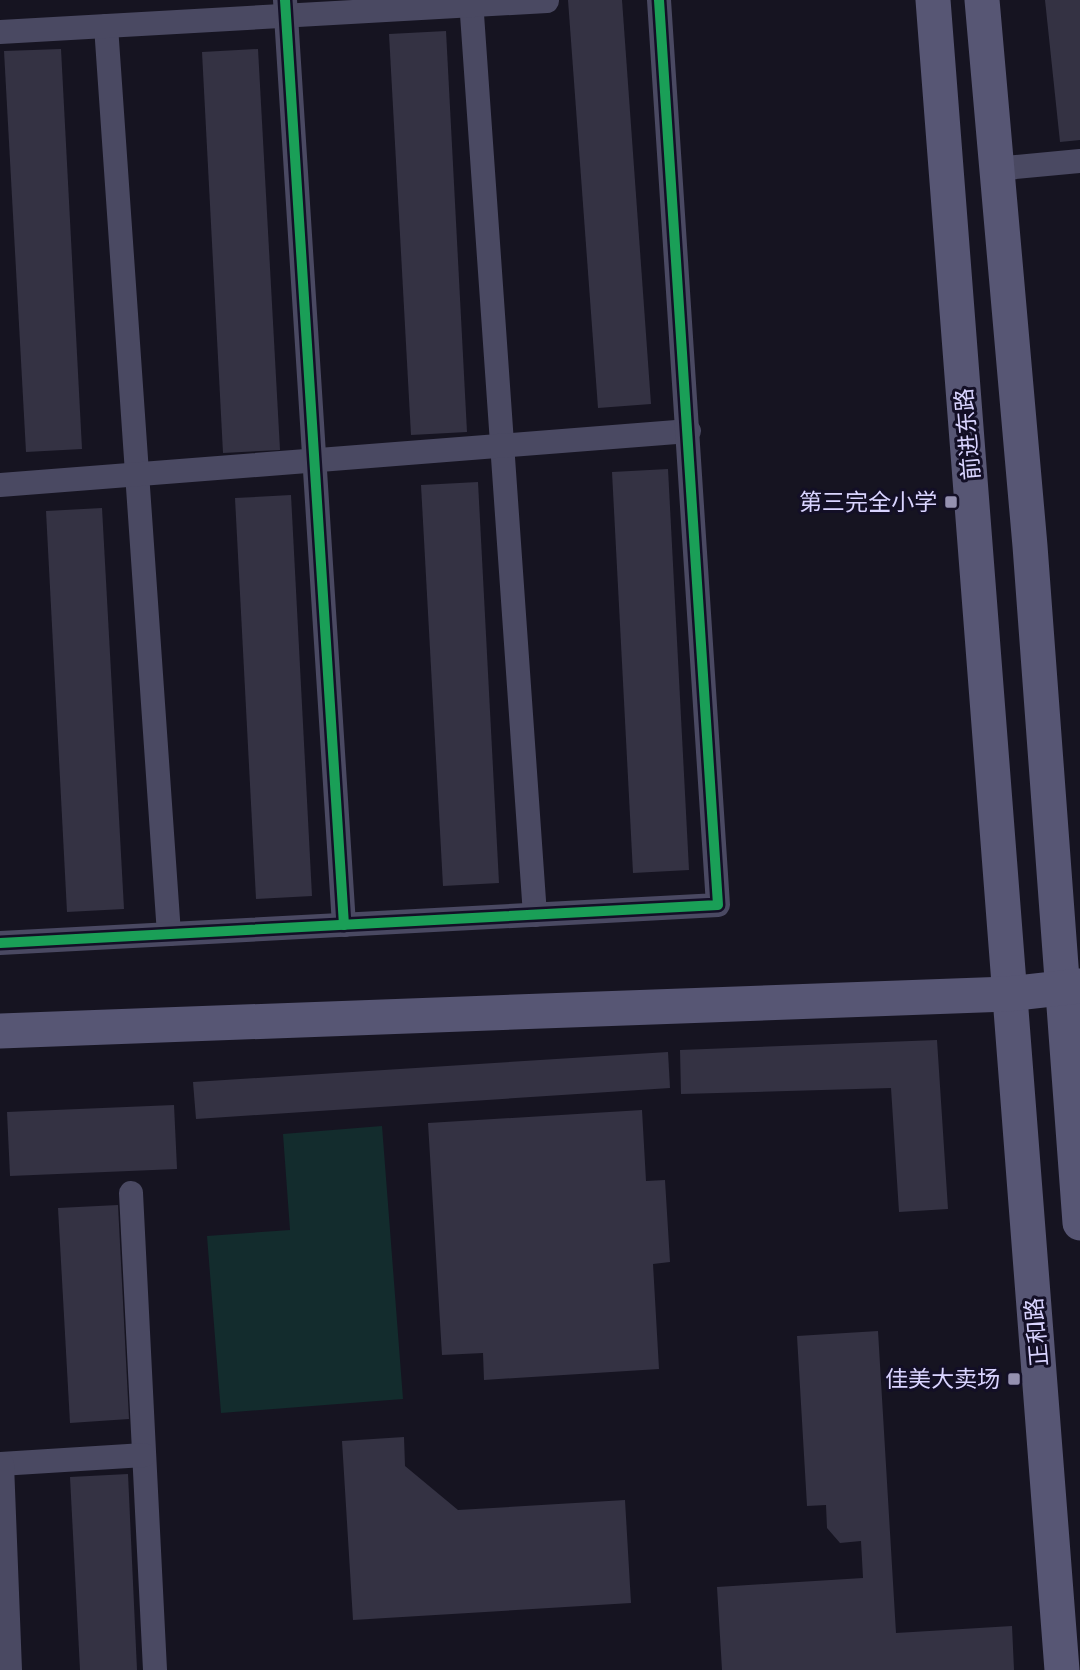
<svg xmlns="http://www.w3.org/2000/svg" width="1080" height="1670" font-family="Karla,'Noto Sans SC',sans-serif">
<style>
.green{fill:#132c2d}
.building{fill:#343243}
.lines{fill:none;stroke-linecap:round;stroke-linejoin:round}
.street{stroke:#4a4962;stroke-width:24}
.secondary{stroke:#575674;stroke-width:35}
.cycleway-casing{stroke:#130f26;stroke-width:15}
.cycleway{stroke:#1a9f57;stroke-width:10}
.poi-dot{fill:#9591b1;stroke:#130f26;stroke-width:2.5}
.labels{text-anchor:middle;dominant-baseline:central;stroke-width:6;stroke-linejoin:round;paint-order:stroke}
.street-label{font-size:23px;fill:#d9d4ff;stroke:#130f26}
.poi-label{font-size:23px;fill:#d9d4ff;stroke:#130f26;text-anchor:end}
</style>
<rect width="100%" height="100%" fill="#161421"/>
<!-- green -->
<polygon class="green" points="382,1126 403,1399 221,1413 207,1236 290,1230 283,1134"/>
<!-- building -->
<g class="building">
<polygon points="568,0 622,0 651,404 598,408"/>
<polygon points="1045,0 1080,0 1080,140 1060,142"/>
<polygon points="446,31 467,432 411,435 389,34"/>
<polygon points="61,49 82,449 26,452 4,51"/>
<polygon points="258,49 280,450 223,453 202,52"/>
<polygon points="668,469 689,870 633,873 612,472"/>
<polygon points="478,482 499,883 443,886 421,485"/>
<polygon points="291,495 312,896 256,899 235,498"/>
<polygon points="102,508 124,909 67,912 46,511"/>
<polygon points="937,1040 948,1209 899,1212 891,1088 681,1094 680,1050"/>
<polygon points="668,1052 670,1088 196,1119 193,1082"/>
<polygon points="174,1105 177,1169 10,1176 7,1112"/>
<polygon points="642,1110 646,1181 665,1180 670,1262 653,1264 659,1369 484,1380 483,1353 442,1355 428,1123"/>
<polygon points="118,1205 129,1419 70,1423 58,1208"/>
<polygon points="878,1331 896,1633 1012,1626 1014,1670 722,1670 717,1587 863,1578 861,1541 840,1543 827,1528 826,1505 807,1506 797,1336"/>
<polygon points="404,1437 405,1466 458,1510 625,1500 631,1603 353,1620 342,1441"/>
<polygon points="128,1474 137,1670 80,1670 70,1477"/>
</g>
<g class="lines">
<!-- street -->
<g class="street">
<polyline points="285,0 344,925"/>
<polyline points="471,0 535,915"/>
<polyline points="106,26 169,934"/>
<polyline points="0,32 547,1"/>
<polyline points="995,169 1080,161"/>
<polyline points="0,485 689,431"/>
<polyline points="0,943 718,905 659,0"/>
<polyline points="131,1193 155,1670"/>
<polyline points="0,1464 144,1455"/>
<polyline points="2,1464 10,1670"/>
</g>
<!-- secondary -->
<g class="secondary">
<polyline points="933,0 1062,1670"/>
<polyline points="982,0 1030,546 1080,1223"/>
<polyline points="0,1031 1008,994 1080,986"/>
</g>
<!-- cycleway casing -->
<g class="cycleway-casing">
<g id="cycleway">
<polyline points="285,0 344,925"/>
<polyline points="0,943 718,905 659,0"/>
</g>
</g>
<!-- cycleway -->
<use href="#cycleway" class="cycleway"/>
</g>
<!-- markers -->
<g class="poi-dot">
<rect x="944" y="495" width="14" height="14" rx="3.5"/>
<rect x="1007" y="1372" width="14" height="14" rx="3.5"/>
</g>
<g class="labels">
<!-- street labels -->
<g class="street-label">
<text transform="translate(968 434) rotate(-95)">前进东路</text>
<text transform="translate(1037 1332) rotate(-95)">正和路</text>
</g>
<!-- poi labels -->
<g class="poi-label">
<text x="937" y="502">第三完全小学</text>
<text x="1000" y="1379">佳美大卖场</text>
</g>
</g>
</svg>
